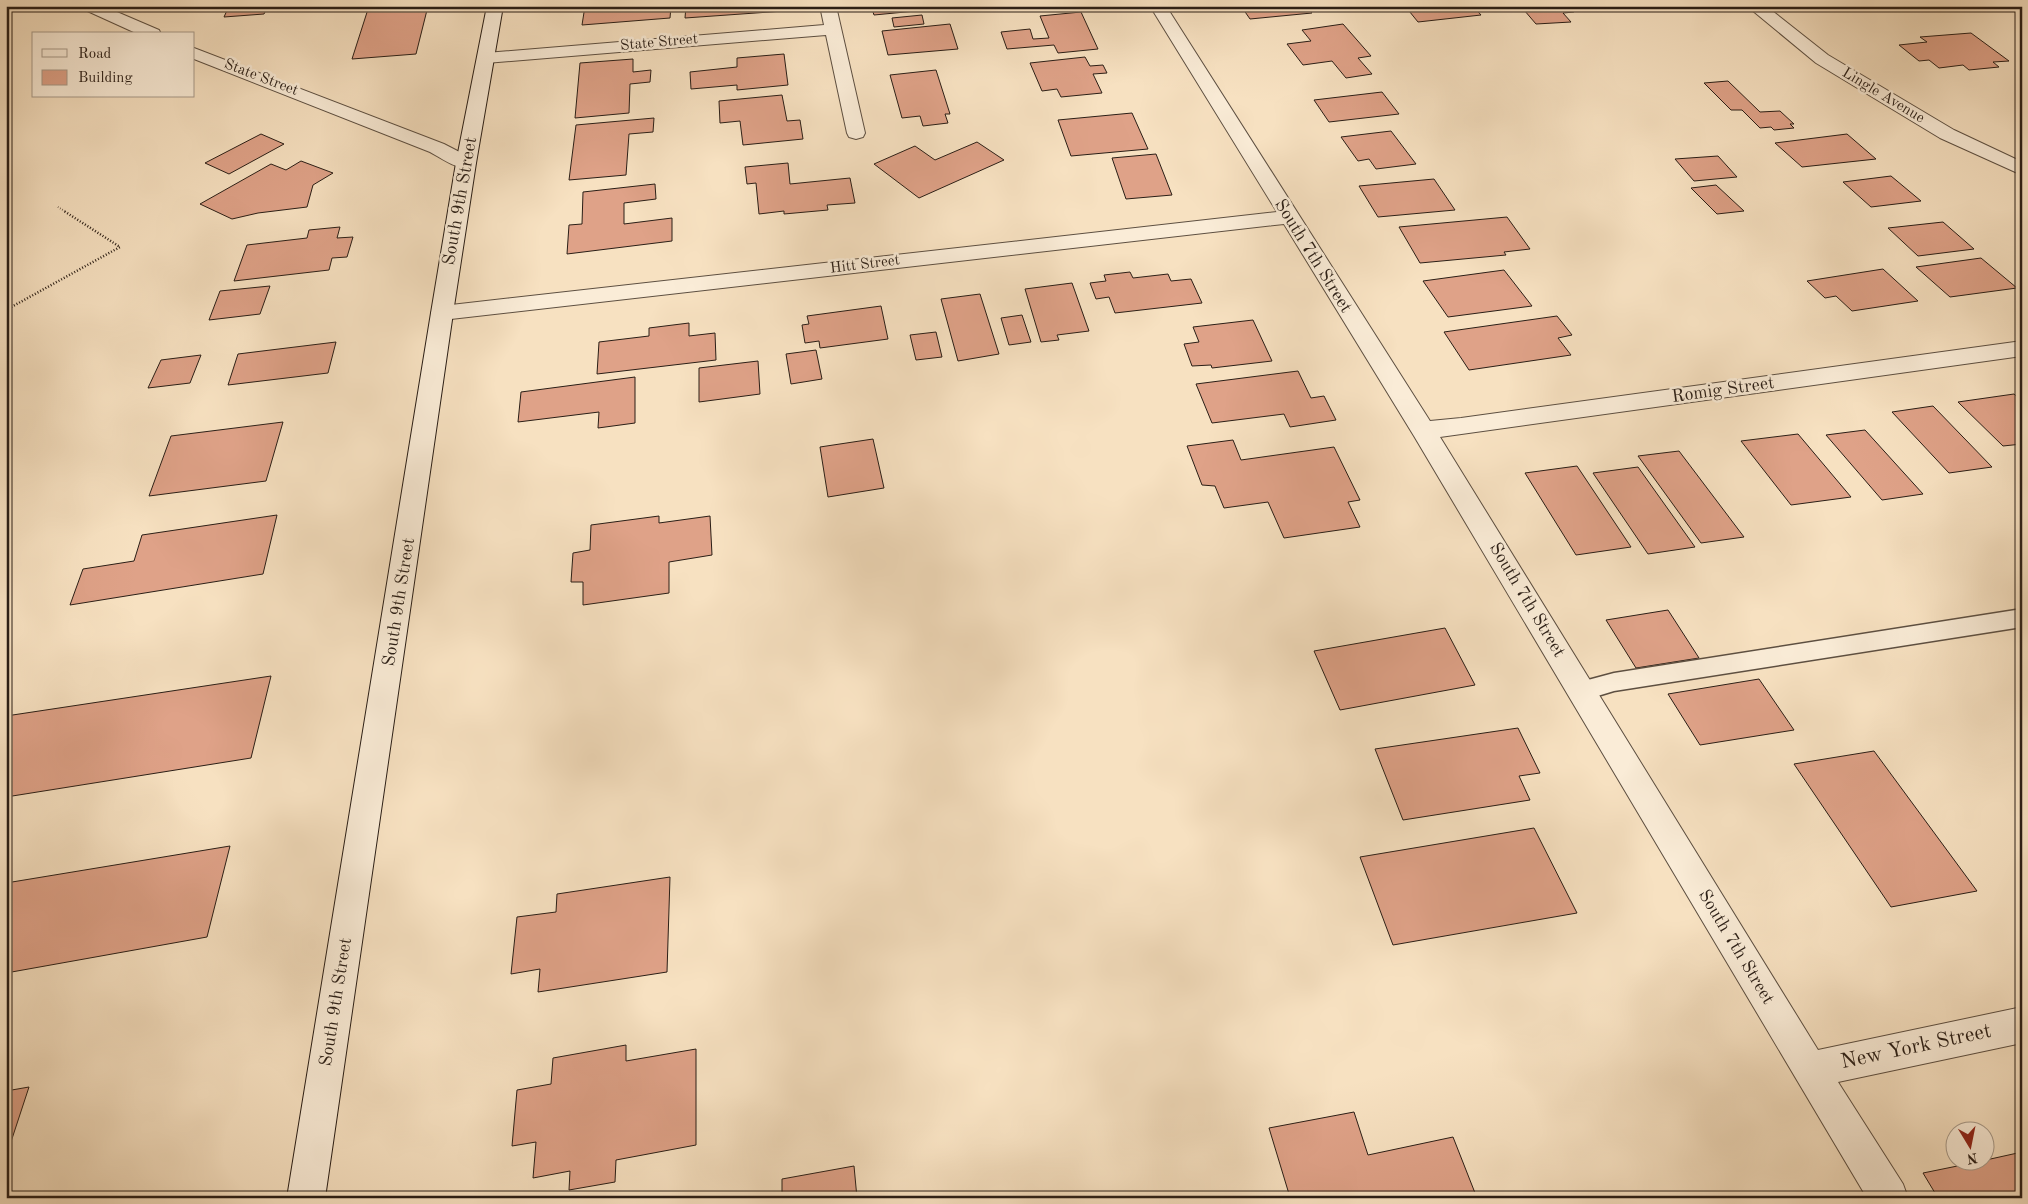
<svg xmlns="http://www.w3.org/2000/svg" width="2028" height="1204" font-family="'Old Standard TT',serif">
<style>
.building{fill:#dfa288;stroke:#2a1e16}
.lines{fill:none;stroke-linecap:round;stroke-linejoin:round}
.lane-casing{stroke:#5d4f41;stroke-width:3}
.street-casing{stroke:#5d4f41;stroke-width:2}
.secondary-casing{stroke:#2a1e16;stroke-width:2}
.path-far1{stroke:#2a1e16;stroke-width:2;stroke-dasharray:0.5 2;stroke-linecap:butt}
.path{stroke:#2a1e16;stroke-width:2.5;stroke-dasharray:1 2;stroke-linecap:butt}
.lane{fill:#faecd7;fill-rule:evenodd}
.street{fill:#faecd7;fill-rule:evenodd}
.secondary{fill:#faecd7;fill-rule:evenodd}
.labels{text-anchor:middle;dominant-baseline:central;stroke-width:5;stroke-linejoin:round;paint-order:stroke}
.far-street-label{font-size:15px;fill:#2a1e16;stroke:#faecd7}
.street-label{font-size:18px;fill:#2a1e16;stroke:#faecd7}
.near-street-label{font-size:21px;fill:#2a1e16;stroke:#faecd7}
</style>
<rect width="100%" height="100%" fill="#f7e1c1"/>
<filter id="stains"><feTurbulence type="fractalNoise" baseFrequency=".004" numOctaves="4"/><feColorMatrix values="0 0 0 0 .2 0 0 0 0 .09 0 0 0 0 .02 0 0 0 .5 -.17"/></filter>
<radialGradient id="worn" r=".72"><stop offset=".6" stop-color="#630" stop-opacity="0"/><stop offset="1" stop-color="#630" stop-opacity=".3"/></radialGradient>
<!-- building -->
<g class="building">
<polygon points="229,6 268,6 264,14 224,17"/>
<polygon points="369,6 428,6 416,54 352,59"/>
<polygon points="585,6 671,6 670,18 582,25"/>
<polygon points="686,6 784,6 784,11 685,18"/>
<polygon points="871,6 925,6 926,10 874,15"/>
<polygon points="1241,6 1306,6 1312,13 1250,19"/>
<polygon points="1405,6 1473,6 1481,15 1418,22"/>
<polygon points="1491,6 1569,6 1574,12 1563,13 1571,22 1536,24 1524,10 1495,11"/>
<polygon points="1081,12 1098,49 1058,53 1054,45 1007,49 1001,32 1030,29 1033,39 1049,38 1040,16"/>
<polygon points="922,15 924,24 894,27 892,18"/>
<polygon points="950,24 958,49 888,55 882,31"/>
<polygon points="1343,24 1371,56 1358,58 1372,74 1346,78 1332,61 1303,65 1287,44 1311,41 1302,30"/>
<polygon points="1971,33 2009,61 1993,62 1999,67 1969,70 1963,65 1939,68 1929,60 1919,61 1899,45 1927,42 1920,37"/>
<polygon points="784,54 788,85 737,90 737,85 691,89 690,72 737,67 737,58"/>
<polygon points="1085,57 1090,66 1103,65 1107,73 1093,74 1102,93 1061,97 1057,89 1042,91 1030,63"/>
<polygon points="633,59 633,72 651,70 650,82 630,84 629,113 575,118 580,63"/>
<polygon points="936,70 950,114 945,114 948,123 923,126 920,116 902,118 890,75"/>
<polygon points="1728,81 1760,112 1780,111 1794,124 1790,124 1794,128 1774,130 1771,127 1760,128 1742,110 1731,110 1704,83"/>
<polygon points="1382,92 1399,114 1329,122 1314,100"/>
<polygon points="782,95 787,121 800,120 803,139 743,145 740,121 720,123 719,101"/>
<polygon points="1132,113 1148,149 1071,156 1058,120"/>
<polygon points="654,118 653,132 629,134 626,175 569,180 576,125"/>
<polygon points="1391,131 1416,164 1376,169 1369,159 1358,161 1341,137"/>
<polygon points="261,134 284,144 229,174 205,163"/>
<polygon points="1847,134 1876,159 1802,167 1775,143"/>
<polygon points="977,142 1004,160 919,198 874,164 915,146 935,160"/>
<polygon points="1156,154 1172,195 1126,199 1112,158"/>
<polygon points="1718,156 1737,177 1694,181 1675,159"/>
<polygon points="301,161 333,173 313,185 307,207 258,213 232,219 200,204 271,164 286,170"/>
<polygon points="788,163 790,184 850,178 855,203 827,205 828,210 784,214 784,211 759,214 756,183 747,184 745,167"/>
<polygon points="1891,176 1921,201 1871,207 1843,182"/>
<polygon points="1434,179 1455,210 1378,217 1359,186"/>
<polygon points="655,184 656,199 624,203 624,224 672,218 672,241 567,254 569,225 582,224 583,192"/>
<polygon points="1716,185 1744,211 1717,214 1691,188"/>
<polygon points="1507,217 1530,249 1504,252 1506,255 1420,263 1399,227"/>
<polygon points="1943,222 1974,249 1918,256 1888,228"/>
<polygon points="340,227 337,238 353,237 347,257 332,258 329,270 234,281 247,245 307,238 309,230"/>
<polygon points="1981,258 2017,288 1950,297 1916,267"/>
<polygon points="1883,269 1918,301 1852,311 1836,296 1825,298 1807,281"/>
<polygon points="1504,270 1532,306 1448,317 1423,281"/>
<polygon points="1130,272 1133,278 1168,274 1171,281 1191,279 1202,303 1115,313 1109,297 1096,299 1090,283 1106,281 1104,275"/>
<polygon points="1072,283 1089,331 1057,335 1059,340 1041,342 1025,289"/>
<polygon points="270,286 260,314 209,320 220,291"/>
<polygon points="980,294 999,354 958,361 941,299"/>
<polygon points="881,306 888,339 820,348 819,341 805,343 802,325 809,324 807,316"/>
<polygon points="1022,315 1031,342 1009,345 1001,318"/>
<polygon points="1557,316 1572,335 1558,338 1571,355 1469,370 1444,332"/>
<polygon points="1253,320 1272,361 1212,368 1211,365 1192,366 1184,344 1199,342 1193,327"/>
<polygon points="689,323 689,336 715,333 716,360 597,374 599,342 649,336 649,328"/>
<polygon points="936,332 942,357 916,360 910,335"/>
<polygon points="336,342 328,373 228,385 238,354"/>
<polygon points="816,350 822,379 791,384 786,354"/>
<polygon points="201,355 190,383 148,388 161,360"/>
<polygon points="758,361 760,394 699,402 699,368"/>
<polygon points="1298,371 1311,398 1324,396 1336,420 1290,427 1284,414 1212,423 1196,384"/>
<polygon points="635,377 635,423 598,428 599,412 518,422 521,392"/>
<polygon points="2014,394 2022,401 2022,444 2003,446 1958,402"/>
<polygon points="1933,406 1992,467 1949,473 1892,412"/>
<polygon points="283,422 266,481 149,496 171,436"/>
<polygon points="1865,430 1923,494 1882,500 1826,435"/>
<polygon points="1798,434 1851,497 1791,505 1741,441"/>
<polygon points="873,439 884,488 828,497 820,447"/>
<polygon points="1233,440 1241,460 1334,447 1360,500 1348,502 1360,527 1284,538 1268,502 1224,508 1215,486 1202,485 1187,446"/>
<polygon points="1679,451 1744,537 1701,543 1638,456"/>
<polygon points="1577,466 1631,547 1576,555 1525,473"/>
<polygon points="1638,467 1695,547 1648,554 1593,473"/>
<polygon points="277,515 263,574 70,605 83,569 134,561 142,535"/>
<polygon points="659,516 659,523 710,516 712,555 669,562 669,593 583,605 583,582 571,582 573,553 590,550 591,525"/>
<polygon points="1668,610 1699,658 1636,668 1606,620"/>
<polygon points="1445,628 1475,685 1340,710 1314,651"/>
<polygon points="271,676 251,758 6,797 6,716"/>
<polygon points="1759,679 1794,730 1700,745 1668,694"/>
<polygon points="1518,728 1540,773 1519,776 1530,800 1403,820 1375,749"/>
<polygon points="1874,751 1977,891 1891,907 1794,764"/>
<polygon points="1534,828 1577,913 1393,945 1360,857"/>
<polygon points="230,846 207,937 6,973 6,883"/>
<polygon points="670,877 667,972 538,992 540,969 511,974 517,917 556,912 557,894"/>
<polygon points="626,1045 626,1061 696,1049 696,1145 616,1160 615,1182 569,1190 570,1171 533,1178 536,1142 512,1146 517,1090 551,1084 553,1058"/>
<polygon points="29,1087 6,1157 6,1091"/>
<polygon points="1354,1112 1368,1155 1453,1137 1477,1198 1269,1198 1289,1194 1269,1128"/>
<polygon points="2022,1152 2022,1198 1938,1198 1923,1173 1977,1162 1986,1162 1986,1160"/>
<polygon points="854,1166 857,1198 782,1198 782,1179"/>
</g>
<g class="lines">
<!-- lane casing -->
<g class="lane-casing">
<polygon id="lane" points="2022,609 2022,627 1614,691 1581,701 1573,698 1570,691 1573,684 1614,673"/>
</g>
<!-- street casing -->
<g class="street-casing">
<g id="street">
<polygon points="81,6 103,6 159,30 161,34 138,34 83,9"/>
<polygon points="820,6 836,6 865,133 863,137 856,139 849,137 847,133 826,35 486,63 480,62 477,58 480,54 486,53 824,25"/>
<polygon points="1150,6 1166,6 1430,421 1461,418 2022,341 2022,356 1440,437 1818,1050 2022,1007 2022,1043 1838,1082 1903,1184 1908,1198 1867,1198 1414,436 1284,224 442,320 434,318 431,313 434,308 442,306 1277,212"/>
<polygon points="1747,6 1766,6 1828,55 1954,130 2022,162 2022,175 1940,138 1816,63"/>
<path d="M194,48L444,144L473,159L476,163L473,167C458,171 443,159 430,152L194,59Z"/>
</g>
</g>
<!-- secondary casing -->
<g class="secondary-casing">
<polygon id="secondary" points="487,6 503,6 476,163 453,313 325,1198 287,1198 431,313 456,163"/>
</g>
<!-- path-far1 -->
<polyline class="path-far1" points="58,207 66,212"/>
<!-- path -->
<polyline class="path" points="6,310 120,247 64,211"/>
<!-- lane -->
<use href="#lane" class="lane"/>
<!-- street -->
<use href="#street" class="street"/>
<!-- secondary -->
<use href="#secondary" class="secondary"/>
</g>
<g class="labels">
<!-- far-street labels -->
<g class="far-street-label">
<text transform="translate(659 43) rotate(-5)">State Street</text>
<text transform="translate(261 78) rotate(21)">State Street</text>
<text transform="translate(1883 96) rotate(31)">Lingle Avenue</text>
<text transform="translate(865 265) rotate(-7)">Hitt Street</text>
</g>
<!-- street labels -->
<g class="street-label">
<text transform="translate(460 201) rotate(-80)">South 9th Street</text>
<text transform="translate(1313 256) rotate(58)">South 7th Street</text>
<text transform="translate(1723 390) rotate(-8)">Romig Street</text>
<text transform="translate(1527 600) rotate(59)">South 7th Street</text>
<text transform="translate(399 602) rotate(-81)">South 9th Street</text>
<text transform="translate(1736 947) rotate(59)">South 7th Street</text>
<text transform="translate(336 1002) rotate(-81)">South 9th Street</text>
</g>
<!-- near-street labels -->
<g class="near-street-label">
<text transform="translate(1916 1047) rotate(-12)">New York Street</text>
</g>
</g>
<!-- margin -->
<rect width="2028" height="1204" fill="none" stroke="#f7e1c1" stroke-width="25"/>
<rect x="8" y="8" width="2013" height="1189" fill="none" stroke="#2a1e16" stroke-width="2.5"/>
<rect x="12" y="12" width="2003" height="1179" fill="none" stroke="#2a1e16"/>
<!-- legend -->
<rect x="32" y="32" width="162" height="65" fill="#faecd7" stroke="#a79a8a"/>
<rect x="42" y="49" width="25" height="8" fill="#faecd7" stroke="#a79a8a"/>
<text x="78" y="58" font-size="15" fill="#2a1e16">Road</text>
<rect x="42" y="70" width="25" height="15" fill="#dfa288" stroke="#a79a8a"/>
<text x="78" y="82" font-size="15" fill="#2a1e16">Building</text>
<!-- north arrow -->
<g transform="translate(1970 1146) rotate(170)"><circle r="24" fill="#faecd7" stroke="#a79a8a"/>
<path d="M0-4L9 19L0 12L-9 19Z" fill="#8f2418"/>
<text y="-8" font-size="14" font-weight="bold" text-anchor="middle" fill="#2a1e16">N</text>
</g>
<rect width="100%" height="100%" filter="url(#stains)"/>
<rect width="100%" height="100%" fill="url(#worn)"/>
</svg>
